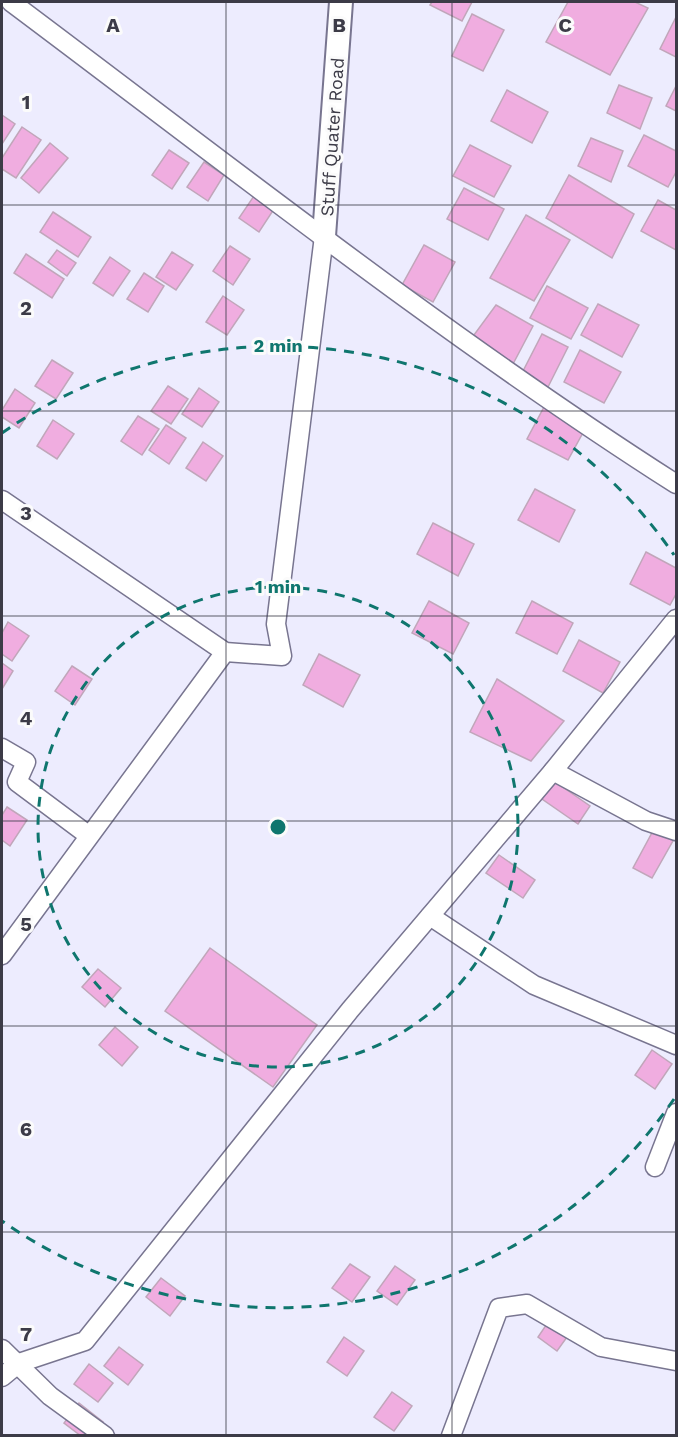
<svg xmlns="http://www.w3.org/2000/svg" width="678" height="1437" font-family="'Work Sans',sans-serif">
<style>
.building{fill:#f0ade0;stroke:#c1a6ba;stroke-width:1.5}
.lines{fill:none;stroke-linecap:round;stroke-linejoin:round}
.minor-casing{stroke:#787590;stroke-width:21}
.tertiary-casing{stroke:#787590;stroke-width:26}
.minor{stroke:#fff;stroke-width:18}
.tertiary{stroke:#fff;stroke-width:22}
.grid{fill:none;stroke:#3c3b47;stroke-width:1.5;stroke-opacity:0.55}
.ring{fill:none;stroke:#0f766e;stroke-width:3;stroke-dasharray:10 8}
.labels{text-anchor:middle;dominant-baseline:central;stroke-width:6;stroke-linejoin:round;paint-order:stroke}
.street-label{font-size:18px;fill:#3c3b47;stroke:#fbfbfb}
.grid-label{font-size:20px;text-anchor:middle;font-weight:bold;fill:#3c3b47;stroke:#fbfbfb;stroke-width:6;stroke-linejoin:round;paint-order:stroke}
.centre{fill:#0f766e;stroke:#fbfbfb;stroke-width:3}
.ring-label{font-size:18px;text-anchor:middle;font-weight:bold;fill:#0f766e;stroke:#fbfbfb;stroke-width:6;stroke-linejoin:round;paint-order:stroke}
</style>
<rect width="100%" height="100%" fill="#edecfe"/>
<!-- building -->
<g class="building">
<polygon points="432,2 472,2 462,21 430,5"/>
<polygon points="568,2 635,2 648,8 610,75 546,42"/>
<polygon points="472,14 504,30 483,71 452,56"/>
<polygon points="676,17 676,57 660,49"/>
<polygon points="619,85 652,98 640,129 607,113"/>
<polygon points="676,86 676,111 666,106"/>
<polygon points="507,90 548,112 532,143 491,121"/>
<polygon points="2,115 15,124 2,144"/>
<polygon points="22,127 41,140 16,178 2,169 2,158"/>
<polygon points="644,135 676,151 676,172 668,187 628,166"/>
<polygon points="591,138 623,151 611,182 578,166"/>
<polygon points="50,143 68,158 39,193 21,178"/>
<polygon points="470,145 511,166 494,197 453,176"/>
<polygon points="169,150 189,163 172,189 152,175"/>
<polygon points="204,162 224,175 208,201 187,187"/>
<polygon points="569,175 634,214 612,258 546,218"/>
<polygon points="464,188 504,209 488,240 447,219"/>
<polygon points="256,193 276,206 259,232 239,218"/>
<polygon points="658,200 676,210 676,250 641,231"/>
<polygon points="53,212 91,237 78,257 40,232"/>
<polygon points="526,215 570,240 534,301 490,278"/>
<polygon points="424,245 455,262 433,302 402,285"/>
<polygon points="230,246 250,259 233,285 213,271"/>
<polygon points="57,250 76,263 67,276 48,262"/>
<polygon points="172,252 193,265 176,290 156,277"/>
<polygon points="26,254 64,279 52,298 14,273"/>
<polygon points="110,257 130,271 113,296 93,283"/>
<polygon points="144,273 164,286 148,312 127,299"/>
<polygon points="547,286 588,308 571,339 530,318"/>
<polygon points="223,296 244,310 227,335 206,322"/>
<polygon points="598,304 639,325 622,357 581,335"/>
<polygon points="496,305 533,326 513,364 471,339"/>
<polygon points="542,334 568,347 547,389 522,373"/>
<polygon points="580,350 621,372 604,403 564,382"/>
<polygon points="52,360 73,373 56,399 35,386"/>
<polygon points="168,386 188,399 171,424 151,411"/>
<polygon points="199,388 219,402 202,427 182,414"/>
<polygon points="15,389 35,403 19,428 2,417 2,410"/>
<polygon points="544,407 585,429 568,460 527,439"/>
<polygon points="138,416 159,429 142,455 121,441"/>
<polygon points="53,420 74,434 57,459 37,446"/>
<polygon points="166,425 186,438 169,464 149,450"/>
<polygon points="203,442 223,456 206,481 186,468"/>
<polygon points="535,489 575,510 559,542 518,520"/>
<polygon points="433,523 474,544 458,576 417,554"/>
<polygon points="646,552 676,568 676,594 670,605 630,584"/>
<polygon points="429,601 469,623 453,654 412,633"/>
<polygon points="532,601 573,623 557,654 516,633"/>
<polygon points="8,622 29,636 12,661 2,654 2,633"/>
<polygon points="579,640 620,662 603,693 563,671"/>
<polygon points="319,654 360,675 343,707 303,685"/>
<polygon points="2,663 13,671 2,689"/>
<polygon points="72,666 92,679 75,705 55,691"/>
<polygon points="497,679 564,721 531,761 470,732"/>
<polygon points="554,781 590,806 578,824 542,799"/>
<polygon points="7,807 27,820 10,846 2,840 2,815"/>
<polygon points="654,829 674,839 652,878 633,868"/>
<polygon points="499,855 535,880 523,898 486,873"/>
<polygon points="210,948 317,1025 273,1087 165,1011"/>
<polygon points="98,969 121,988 105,1007 82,987"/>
<polygon points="115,1027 138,1047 122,1066 99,1045"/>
<polygon points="652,1050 672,1064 655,1089 635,1075"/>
<polygon points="350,1264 370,1277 352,1302 332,1288"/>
<polygon points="395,1266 415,1280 397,1305 377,1291"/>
<polygon points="161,1278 185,1296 170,1316 146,1297"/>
<polygon points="555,1312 575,1326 557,1351 538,1337"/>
<polygon points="344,1337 364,1351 347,1376 327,1362"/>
<polygon points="119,1347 143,1365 128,1385 104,1366"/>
<polygon points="89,1364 113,1383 98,1402 74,1384"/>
<polygon points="392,1392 412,1406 394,1431 374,1417"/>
<polygon points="79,1403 103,1422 93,1436 81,1436 64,1423"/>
</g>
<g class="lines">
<!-- minor casing -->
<g class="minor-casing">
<g id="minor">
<path d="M11,2C230,166 446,337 676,484"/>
<polyline points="2,500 225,652 282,656 276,624 324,236"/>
<polyline points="2,748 26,762 17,782 88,835"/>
<polyline points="553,771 646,821 676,831"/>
<polyline points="430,916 534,985 676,1045"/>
<polyline points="2,955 225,652"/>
<polyline points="655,1167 676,1113"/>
<polyline points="2,1349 50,1396 105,1436"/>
<polyline points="2,1377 19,1363 85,1341 350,1010 553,771 676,619"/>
<polyline points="451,1436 499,1308 527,1304 601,1347 676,1361"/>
</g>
</g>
<!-- tertiary casing -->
<g class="tertiary-casing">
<polyline id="tertiary" points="324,236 341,2"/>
</g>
<!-- minor -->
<use href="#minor" class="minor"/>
<!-- tertiary -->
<use href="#tertiary" class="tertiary"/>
</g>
<!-- grid -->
<path class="grid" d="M226,2V1436M452,2V1436M2,205H676M2,411H676M2,616H676M2,821H676M2,1026H676M2,1232H676"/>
<!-- distance rings -->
<g class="ring">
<circle cx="278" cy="827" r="240"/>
<path d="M674 1099A481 481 0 0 1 2 1221M2 433A481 481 0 0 1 674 555"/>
</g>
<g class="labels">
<!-- street labels -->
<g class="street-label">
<text transform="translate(332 137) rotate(-86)">Stuff Quater Road</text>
</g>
</g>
<g class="grid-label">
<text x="113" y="32">A</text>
<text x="339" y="32">B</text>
<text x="565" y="32">C</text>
<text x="26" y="109">1</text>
<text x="26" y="315">2</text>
<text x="26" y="520">3</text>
<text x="26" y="725">4</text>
<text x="26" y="931">5</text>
<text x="26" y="1136">6</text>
<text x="26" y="1341">7</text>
</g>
<circle cx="278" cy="827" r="9" class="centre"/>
<g class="ring-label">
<text x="278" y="352">2 min</text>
<text x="278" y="593">1 min</text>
</g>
<!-- border -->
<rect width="678" height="1437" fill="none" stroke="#3c3b47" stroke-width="6"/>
</svg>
